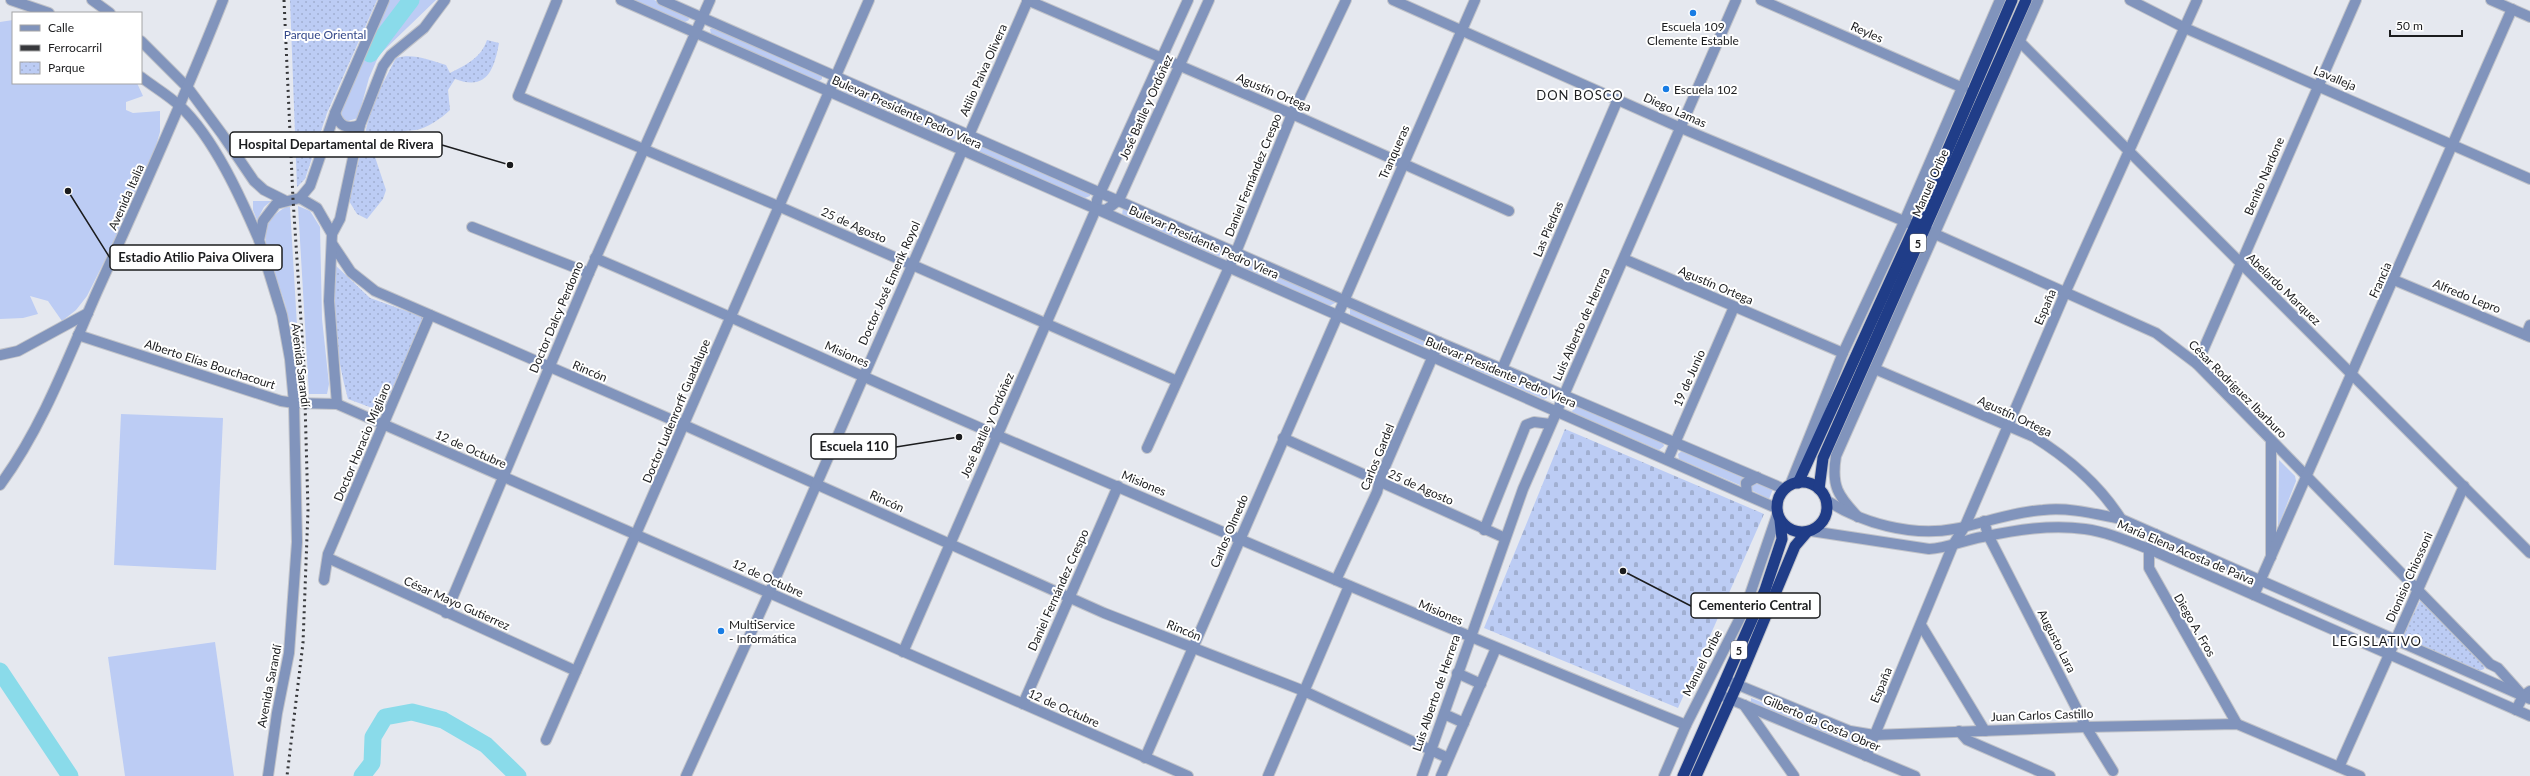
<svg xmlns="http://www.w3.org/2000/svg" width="2530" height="776" font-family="Lato,sans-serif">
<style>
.grass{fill:#bcccf4}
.cemetery{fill:url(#cemetery-stones)}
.park{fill:url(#park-dots)}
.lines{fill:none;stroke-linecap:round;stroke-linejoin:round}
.river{stroke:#8adbea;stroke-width:17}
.minor-casing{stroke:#c1c3c9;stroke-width:12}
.tertiary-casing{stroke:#c1c3c9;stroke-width:12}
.trunk-casing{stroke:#c1c3c9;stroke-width:13}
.minor{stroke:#8194bc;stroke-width:10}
.tertiary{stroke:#8194bc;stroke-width:10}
.trunk{stroke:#203d88;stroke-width:11}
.rail{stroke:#37383b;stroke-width:3;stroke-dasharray:2 4;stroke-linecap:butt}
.poi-dot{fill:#187ce4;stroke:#fff;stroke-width:1.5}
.labels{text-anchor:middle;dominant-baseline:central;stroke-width:4;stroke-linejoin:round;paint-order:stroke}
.shield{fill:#fff;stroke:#5f6062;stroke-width:1}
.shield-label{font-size:11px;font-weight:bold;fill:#1b1c1e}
.poi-label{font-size:12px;fill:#1b1c1e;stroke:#fff;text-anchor:start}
.street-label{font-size:12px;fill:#1b1c1e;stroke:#fff}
.park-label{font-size:12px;fill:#35498a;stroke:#fff}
.neighbourhood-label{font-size:13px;letter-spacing:1px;fill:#1b1c1e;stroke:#fff}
.leader{fill:none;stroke:#1b1c1e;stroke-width:1.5}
.callout-dot{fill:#1b1c1e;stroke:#fff;stroke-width:1.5}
.callout{fill:#fff;stroke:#1b1c1e;stroke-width:1.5}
.callout-label{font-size:13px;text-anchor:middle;font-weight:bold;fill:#1b1c1e}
</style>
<defs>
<pattern id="cemetery-stones" width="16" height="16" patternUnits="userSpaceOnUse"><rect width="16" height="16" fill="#bcccf4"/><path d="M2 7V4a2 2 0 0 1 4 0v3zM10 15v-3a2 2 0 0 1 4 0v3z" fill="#a1afd1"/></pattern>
<pattern id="park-dots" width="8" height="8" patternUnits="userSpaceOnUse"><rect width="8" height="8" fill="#bcccf4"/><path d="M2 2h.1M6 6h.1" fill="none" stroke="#a1afd1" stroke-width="1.8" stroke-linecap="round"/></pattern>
</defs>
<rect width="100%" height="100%" fill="#e5e8ef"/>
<!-- grass -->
<g class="grass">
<polygon points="389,0 436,0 379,55 369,78 358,118 348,121 344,120 341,113"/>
<polygon points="632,0 654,0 688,15 689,20 685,22"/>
<polygon points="13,20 13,83 137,83 143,96 126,102 126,110 133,113 160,111 160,132 152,159 105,260 87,296 76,310 62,321 48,301 30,296 38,314 23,318 0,319 0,22"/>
<polygon points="715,27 822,74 822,79 819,81 711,34 710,29"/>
<polygon points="846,87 850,87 955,133 956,138 951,140 847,94 844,92"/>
<polygon points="979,144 1090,194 1090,196 1085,198 978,152"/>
<polygon points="253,201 271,201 264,207 257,220 253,210"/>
<polygon points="298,206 310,211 320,227 322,319 329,384 327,394 309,394"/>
<path d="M286,207H290L301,393H299C296,363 292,333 285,304C279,282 262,254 266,230C268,220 277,212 286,207Z"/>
<polygon points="1123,208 1224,252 1224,255 1218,257 1122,215"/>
<polygon points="1246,260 1335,301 1335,303 1329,306 1243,268 1242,263"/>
<polygon points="1350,308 1430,341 1431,344 1426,347 1350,315"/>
<polygon points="1449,349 1547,391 1547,398 1544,399 1446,357 1445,353"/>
<polygon points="1575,404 1663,443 1664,446 1659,450 1572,412"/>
<polygon points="121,414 223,418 216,570 114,565"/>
<polygon points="1682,451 1746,479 1742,486 1679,459 1678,454"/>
<polygon points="2279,460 2295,476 2296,481 2278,527"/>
<polygon points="1754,482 1773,489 1769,499 1751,490 1752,483"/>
<polygon points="215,642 234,776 125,776 108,657"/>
<polygon points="1751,698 1848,737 1861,740 1863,746 1859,748 1751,703"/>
</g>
<!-- cemetery -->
<polygon class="cemetery" points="1565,429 1764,514 1678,708 1484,628"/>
<!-- park -->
<g class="park">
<polygon points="290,0 377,0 327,113 305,179 297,187"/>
<path d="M487,40L499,43C494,71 486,91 455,79L448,90L450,110C442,118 427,128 416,130C408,131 403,130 395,135L385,131L372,148L386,190L383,199L367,219L357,214L349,201L372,104L396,58C413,53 429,60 446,65L450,73C466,65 481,58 487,40Z"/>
<path d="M334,264L370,298L423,317L383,412L348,399C336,355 331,309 334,264Z"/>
<polygon points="2420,601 2424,602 2485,665 2484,669 2479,671 2405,639 2403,635"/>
</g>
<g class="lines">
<!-- river -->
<g class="river">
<polyline points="370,54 411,0"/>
<polyline points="0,671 70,776"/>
<polyline points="362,776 372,763 373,737 385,717 412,712 443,720 486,745 518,776"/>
</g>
<!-- minor casing -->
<g class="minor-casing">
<g id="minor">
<polyline points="11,0 49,13"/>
<polyline points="92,0 110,13"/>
<polyline points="557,0 518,96 778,206 1177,381"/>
<polyline points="1027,0 1292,114 1509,211"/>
<polyline points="1393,0 1681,128 1935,234 2156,333 2197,364 2490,664 2498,668 2523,696"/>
<polyline points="1761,0 1963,88"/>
<polyline points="2130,0 2185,28 2530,179"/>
<polyline points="2491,0 2530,17"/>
<polyline points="141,41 188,88 222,134 254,181 264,190 284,200"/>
<polyline points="2020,42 2530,553"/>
<path d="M141,77C154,87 168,95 180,106C214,138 241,198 259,240"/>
<polyline points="300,198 317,208 332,234"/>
<polyline points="1096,209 1106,210 1119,200 1209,0"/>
<polyline points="472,227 589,273"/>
<polyline points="333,245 351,272 375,291 684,425 1104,613 1304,691 1448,758"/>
<path d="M595,258C731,316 864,378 999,436C1227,534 1455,632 1686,725"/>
<polyline points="1624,259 1843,353"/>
<polyline points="2394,280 2530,337"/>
<polyline points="78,335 281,401 294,403"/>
<polyline points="2526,335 2530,325"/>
<polyline points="0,355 18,351 88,313"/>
<polyline points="2197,364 2356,0"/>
<polyline points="1502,369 1618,99"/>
<path d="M1875,369L2034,437C2068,458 2099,484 2121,519"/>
<polyline points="337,404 1188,776"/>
<polyline points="1283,438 1505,538"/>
<polyline points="1147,448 1236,252 1292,114 1346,0"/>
<polyline points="1668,459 1734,307"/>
<polyline points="1790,485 1843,353 1904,222 2000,0"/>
<path d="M1858,517C1838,496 1831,486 1836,456L2038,0"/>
<polyline points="1984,521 1988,535 2086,727 2113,771"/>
<polyline points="1484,530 1526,425 1534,422 1550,424"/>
<polyline points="2155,534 2149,549 2149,568 2237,724"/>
<polyline points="2271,557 2271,441"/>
<polyline points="328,558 576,671"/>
<polyline points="324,580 328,554 430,315"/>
<polyline points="1336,580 1377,492 1381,476 1439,342"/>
<polyline points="2254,595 2512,9"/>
<polyline points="446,613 589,273 710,0"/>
<polyline points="1921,625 1985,731"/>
<polyline points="903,652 1096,209 1097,200 1188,0"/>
<polyline points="1457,673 1481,684"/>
<polyline points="1726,680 1850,731 1874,735 2086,727 2237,724 2360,776"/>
<polyline points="1720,695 1915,776"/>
<polyline points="1023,704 1118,486"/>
<polyline points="1744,705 1794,776"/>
<polyline points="2516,710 2523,696 2530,691"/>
<polyline points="1444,714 1464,723"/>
<polyline points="1959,731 1967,740 2050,776"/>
<polyline points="546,740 869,0"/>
<polyline points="1866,756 1953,545 1965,526 2065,293 2197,0"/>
<polyline points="1145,758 1475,0"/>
<polyline points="2339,767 2464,486"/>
<polyline points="686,776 769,593 1028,0"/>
<polyline points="1268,776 1349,586"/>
<polyline points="1422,776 1523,489 1736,0"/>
<polyline points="1441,776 1496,648"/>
<polyline points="1664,776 1686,725 1746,606 1777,515"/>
</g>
</g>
<!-- tertiary casing -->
<g class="tertiary-casing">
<g id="tertiary">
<polyline points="621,0 1776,508"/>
<polyline points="662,0 1439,342 1784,489"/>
<path d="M335,113C339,126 347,130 360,125"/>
<polyline points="294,403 337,404 329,301 332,234 340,219 360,125 383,66 391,55 424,28 445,0"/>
<path d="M0,485C42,428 68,358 96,294C140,197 184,99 223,0"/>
<polyline points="1747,495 1746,483 1757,477"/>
<path d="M1826,500C1861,523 1912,537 1954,529C1984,523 2012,512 2043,510C2069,507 2095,514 2121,519L2530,699"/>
<path d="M1811,531L1929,549C1948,548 1964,540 1982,537C2016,530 2051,524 2085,529C2107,532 2128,541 2149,549L2530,716"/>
<polyline points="268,776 277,713 289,653 297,542 294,403 290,359 282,315 259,240 263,221 276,204 300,198 310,186 335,113 384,0"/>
</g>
</g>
<!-- trunk casing -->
<g class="trunk-casing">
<g id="trunk">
<circle cx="1802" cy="507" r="25"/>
<polyline points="1798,483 1915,226 2012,0"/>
<polyline points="1819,489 1823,458 2026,0"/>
<polyline points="1683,776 1765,590 1782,539 1780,521"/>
<polyline points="1696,776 1737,685 1795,546 1807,532"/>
</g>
</g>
<!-- minor -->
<use href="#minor" class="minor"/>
<!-- tertiary -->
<use href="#tertiary" class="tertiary"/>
<!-- trunk -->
<use href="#trunk" class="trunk"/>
<!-- rail -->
<polyline class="rail" points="284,0 293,199 304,366 308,510 303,643 287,776"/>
</g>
<!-- markers -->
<g class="poi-dot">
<circle cx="1693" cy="13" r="4"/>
<circle cx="1666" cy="89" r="4"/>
<circle cx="721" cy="631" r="4"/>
</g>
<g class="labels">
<!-- shield labels -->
<g class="shield">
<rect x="1910" y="234" width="16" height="18" rx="3"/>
<rect x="1731" y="641" width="16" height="18" rx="3"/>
</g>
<g class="shield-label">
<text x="1918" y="243">5</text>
<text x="1739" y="650">5</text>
</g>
<!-- poi labels -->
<g class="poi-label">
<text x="1693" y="26" text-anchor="middle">Escuela 109<tspan x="1693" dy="14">Clemente Estable</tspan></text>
<text x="1674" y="89">Escuela 102</text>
<text x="729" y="624">MultiService<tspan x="729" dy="14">- Informática</tspan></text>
</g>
<!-- street labels -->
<g class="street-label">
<text transform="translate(1867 32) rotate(24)">Reyles</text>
<text transform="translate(983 70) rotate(-66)">Atilio Paiva Olivera</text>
<text transform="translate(2335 78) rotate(23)">Lavalleja</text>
<text transform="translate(1274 92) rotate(23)">Agustín Ortega</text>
<text transform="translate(1146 107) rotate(-66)">José Batlle y Ordóñez</text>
<text transform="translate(1675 110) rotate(24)">Diego Lamas</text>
<text transform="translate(907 112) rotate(24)">Bulevar Presidente Pedro Viera</text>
<text transform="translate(1394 152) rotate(-66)">Tranqueras</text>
<text transform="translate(1253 175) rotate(-68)">Daniel Fernández Crespo</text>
<text transform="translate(2264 176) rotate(-67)">Benito Nardone</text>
<text transform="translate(1930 183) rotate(-66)">Manuel Oribe</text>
<text transform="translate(126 197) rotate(-66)">Avenida Italia</text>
<text transform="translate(854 225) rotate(24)">25 de Agosto</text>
<text transform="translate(1548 229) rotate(-67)">Las Piedras</text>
<text transform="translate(1204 242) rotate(24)">Bulevar Presidente Pedro Viera</text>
<text transform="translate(2380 280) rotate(-66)">Francia</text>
<text transform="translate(889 283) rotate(-66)">Doctor José Emerik Royol</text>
<text transform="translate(1716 285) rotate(23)">Agustín Ortega</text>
<text transform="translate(2284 289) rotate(44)">Abelardo Marquez</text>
<text transform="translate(2467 296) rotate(22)">Alfredo Lepro</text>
<text transform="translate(2045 307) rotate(-67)">España</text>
<text transform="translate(556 317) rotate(-67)">Doctor Dalcy Perdomo</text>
<text transform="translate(1581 324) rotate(-66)">Luis Alberto de Herrera</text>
<text transform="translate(847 354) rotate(24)">Misiones</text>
<text transform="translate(210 364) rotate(18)">Alberto Elías Bouchacourt</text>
<text transform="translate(301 365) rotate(83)">Avenida Sarandí</text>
<text transform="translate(590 371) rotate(23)">Rincón</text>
<text transform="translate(1501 372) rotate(23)">Bulevar Presidente Pedro Viera</text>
<text transform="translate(1689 378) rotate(-66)">19 de Junio</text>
<text transform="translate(2238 389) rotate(45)">César Rodríguez Ibarburo</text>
<text transform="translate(676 411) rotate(-67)">Doctor Ludenrorff Guadalupe</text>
<text transform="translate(2015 416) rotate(25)">Agustín Ortega</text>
<text transform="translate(987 425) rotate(-66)">José Batlle y Ordóñez</text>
<text transform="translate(362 442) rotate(-67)">Doctor Horacio Migliaro</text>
<text transform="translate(471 449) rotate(24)">12 de Octubre</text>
<text transform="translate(1377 457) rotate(-68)">Carlos Gardel</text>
<text transform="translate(1144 483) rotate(23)">Misiones</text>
<text transform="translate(1421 487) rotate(24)">25 de Agosto</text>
<text transform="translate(887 501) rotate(24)">Rincón</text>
<text transform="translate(1229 531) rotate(-67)">Carlos Olmedo</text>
<text transform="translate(2186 552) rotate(23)">María Elena Acosta de Paiva</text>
<text transform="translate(2409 577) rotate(-66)">Dionisio Chiossoni</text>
<text transform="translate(768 578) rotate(24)">12 de Octubre</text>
<text transform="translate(1058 590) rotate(-66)">Daniel Fernández Crespo</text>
<text transform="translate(457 603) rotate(24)">César Mayo Gutierrez</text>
<text transform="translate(1441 612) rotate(23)">Misiones</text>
<text transform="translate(2195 625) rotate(60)">Diego A. Fros</text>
<text transform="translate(1184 630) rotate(22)">Rincón</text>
<text transform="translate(2057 641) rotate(63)">Augusto Lara</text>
<text transform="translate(1702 663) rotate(-63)">Manuel Oribe</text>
<text transform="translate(1881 685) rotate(-67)">España</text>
<text transform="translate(269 686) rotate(-79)">Avenida Sarandí</text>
<text transform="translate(1436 693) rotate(-71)">Luis Alberto de Herrera</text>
<text transform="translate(1064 708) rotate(24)">12 de Octubre</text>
<text transform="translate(2042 715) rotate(-2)">Juan Carlos Castillo</text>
<text transform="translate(1822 723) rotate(23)">Gilberto da Costa Obrer</text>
</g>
<!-- park labels -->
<g class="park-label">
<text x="325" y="34">Parque Oriental</text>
</g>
<!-- neighbourhood labels -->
<g class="neighbourhood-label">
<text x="1580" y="95">DON BOSCO</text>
<text x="2377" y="641">LEGISLATIVO</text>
</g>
</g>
<!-- callouts -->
<path class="leader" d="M510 165L442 145M68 191L110 258M959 437L896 447M1623 571L1691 606"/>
<g class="callout-dot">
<circle cx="510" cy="165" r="4"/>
<circle cx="68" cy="191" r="4"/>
<circle cx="959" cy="437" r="4"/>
<circle cx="1623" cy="571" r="4"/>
</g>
<g class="callout">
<rect x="230" y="132" width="212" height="25" rx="4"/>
<rect x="110" y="245" width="172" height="25" rx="4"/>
<rect x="811" y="434" width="85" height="25" rx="4"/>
<rect x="1691" y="593" width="129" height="25" rx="4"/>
</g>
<g class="callout-label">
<text x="336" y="149">Hospital Departamental de Rivera</text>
<text x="196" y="262">Estadio Atilio Paiva Olivera</text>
<text x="854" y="451">Escuela 110</text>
<text x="1755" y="610">Cementerio Central</text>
</g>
<!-- legend -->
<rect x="12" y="12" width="130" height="72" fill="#ffffff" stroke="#a4a4a5"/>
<rect x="20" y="25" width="20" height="6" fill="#8194bc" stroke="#a4a4a5"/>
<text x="48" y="32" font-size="12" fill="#1b1c1e">Calle</text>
<rect x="20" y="45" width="20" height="6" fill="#37383b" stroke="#a4a4a5"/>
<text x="48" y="52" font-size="12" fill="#1b1c1e">Ferrocarril</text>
<rect x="20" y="62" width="20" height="12" fill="url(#park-dots)" stroke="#a4a4a5"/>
<text x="48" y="72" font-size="12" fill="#1b1c1e">Parque</text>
<!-- scale -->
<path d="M2390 30v6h72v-6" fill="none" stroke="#1b1c1e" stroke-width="2"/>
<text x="2396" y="30" font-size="12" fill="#1b1c1e" stroke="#ffffff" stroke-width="3" paint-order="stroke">50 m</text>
</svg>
